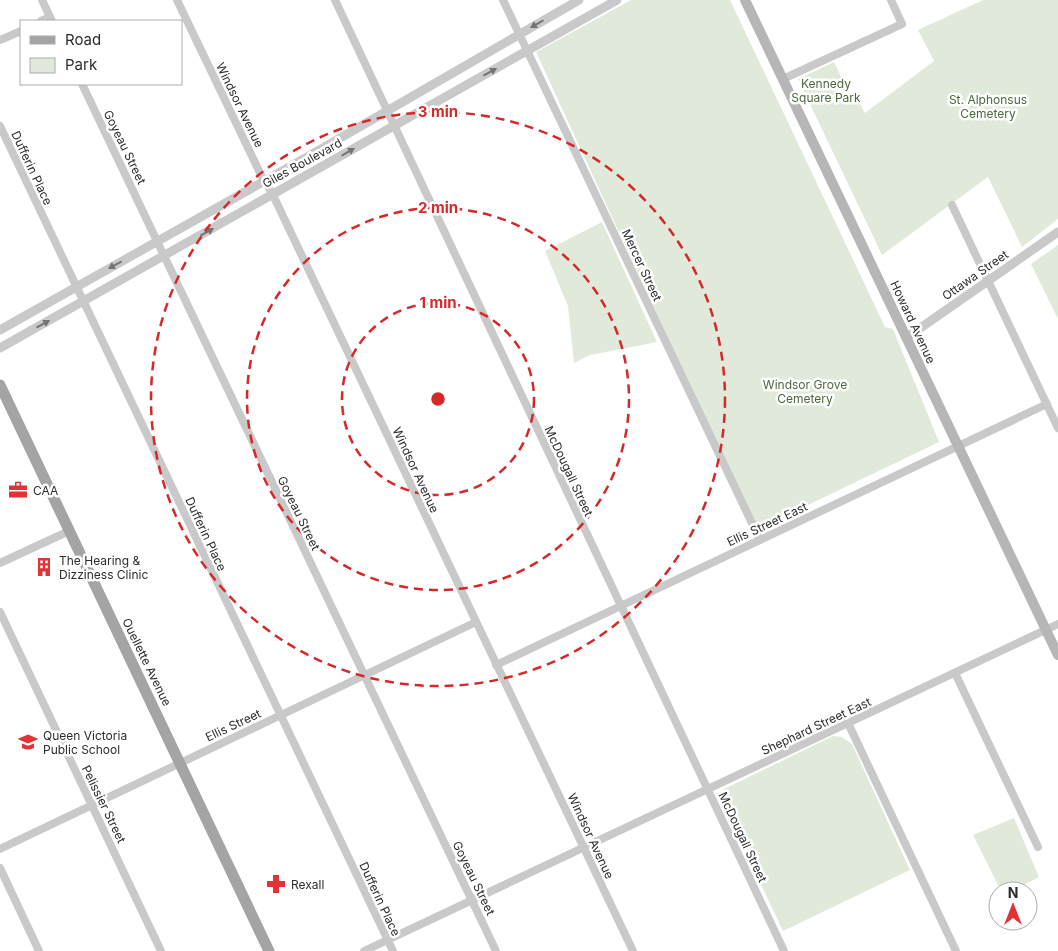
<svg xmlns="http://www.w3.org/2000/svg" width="1058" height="951" font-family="Inter,sans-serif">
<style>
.green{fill:#e1eada}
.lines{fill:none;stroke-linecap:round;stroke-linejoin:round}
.minor{stroke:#c9c9c9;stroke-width:8}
.tertiary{stroke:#c9c9c9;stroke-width:9}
.secondary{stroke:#b6b6b6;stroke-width:10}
.primary{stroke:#a4a4a4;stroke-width:11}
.oneway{fill:#737373}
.ring{fill:none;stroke:#d62828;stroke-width:2.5;stroke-dasharray:9 6}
.labels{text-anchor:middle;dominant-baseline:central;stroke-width:5;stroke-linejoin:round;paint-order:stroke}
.park-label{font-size:12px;fill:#4d663c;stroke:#fff}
.street-label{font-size:12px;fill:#2c2c2c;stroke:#fff}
.poi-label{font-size:12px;fill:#2c2c2c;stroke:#fff;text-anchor:start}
.centre{fill:#d62828;stroke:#fff;stroke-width:2.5}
.ring-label{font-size:15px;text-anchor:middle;font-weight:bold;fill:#d62828;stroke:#fff;stroke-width:5;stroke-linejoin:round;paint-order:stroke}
</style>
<rect width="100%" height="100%" fill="#fff"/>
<!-- green -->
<g class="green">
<polygon points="631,0 730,0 885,327 893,329 939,442 756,530 536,52"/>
<polygon points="983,0 1058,0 1058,219 1022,247 988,177 882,255 798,79 834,62 853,102 858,100 865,113 934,61 918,30"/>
<polygon points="602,222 657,342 590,355 574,363 568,306 545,251"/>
<polygon points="1058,245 1058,319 1031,264"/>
<polygon points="833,736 842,737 852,744 910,870 783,931 719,796 724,789"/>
<polygon points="1014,818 1039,877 1012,891 1001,891 973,835"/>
</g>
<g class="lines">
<!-- minor -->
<g class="minor">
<polyline points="42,0 52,21"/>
<polyline points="177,0 261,175 273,195 633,951"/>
<polyline points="335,0 784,951"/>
<polyline points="503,0 760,540"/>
<polyline points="41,21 50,17"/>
<polyline points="0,40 21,31"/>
<polyline points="783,79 902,24 891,0"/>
<polyline points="82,84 496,951"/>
<polyline points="0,126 393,951"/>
<polyline points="952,205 1058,428"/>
<polyline points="0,563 69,531"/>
<polyline points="0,612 161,951"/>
<polyline points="496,665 1047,404"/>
<polyline points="955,673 1038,847"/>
<polyline points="848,723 956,951"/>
<polyline points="0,849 476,622"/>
<polyline points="0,868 39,951"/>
<polyline points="364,951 1058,624"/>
</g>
<!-- tertiary -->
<g class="tertiary">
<polyline points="0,330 323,148 579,0"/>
<polyline points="906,338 1058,232"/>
<polyline points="0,348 617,0"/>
</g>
<!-- secondary -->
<polyline class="secondary" points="745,0 1058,655"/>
<!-- primary -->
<polyline class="primary" points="0,385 269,951"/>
</g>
<!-- one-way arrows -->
<defs><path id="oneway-solid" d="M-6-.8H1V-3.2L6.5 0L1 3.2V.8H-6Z" transform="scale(1.25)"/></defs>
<g class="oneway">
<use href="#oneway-solid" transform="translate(537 24) rotate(150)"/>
<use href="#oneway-solid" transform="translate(490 72) rotate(-29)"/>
<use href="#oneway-solid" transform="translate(348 152) rotate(-30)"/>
<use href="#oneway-solid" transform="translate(207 232) rotate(-29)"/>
<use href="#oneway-solid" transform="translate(115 265) rotate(151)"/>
<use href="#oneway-solid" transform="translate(43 324) rotate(-29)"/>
</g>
<!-- distance rings -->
<g class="ring">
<circle cx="438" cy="399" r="96"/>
<circle cx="438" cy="399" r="191"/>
<circle cx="438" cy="399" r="287"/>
</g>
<!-- icons -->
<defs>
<g id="office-bare" transform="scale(1.5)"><path d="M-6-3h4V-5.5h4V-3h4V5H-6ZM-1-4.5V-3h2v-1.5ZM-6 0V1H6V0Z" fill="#df3336" stroke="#fff" stroke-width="2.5" paint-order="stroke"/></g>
<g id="building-bare" transform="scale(1.5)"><path d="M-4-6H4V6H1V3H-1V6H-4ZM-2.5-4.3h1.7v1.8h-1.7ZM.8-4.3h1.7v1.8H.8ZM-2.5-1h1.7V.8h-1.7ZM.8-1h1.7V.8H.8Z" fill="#df3336" stroke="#fff" stroke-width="2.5" paint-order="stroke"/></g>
<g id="school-bare" transform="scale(1.5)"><path d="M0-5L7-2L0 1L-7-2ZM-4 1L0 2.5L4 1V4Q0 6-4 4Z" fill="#df3336" stroke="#fff" stroke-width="2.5" paint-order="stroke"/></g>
<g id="pharmacy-bare" transform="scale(1.5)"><path d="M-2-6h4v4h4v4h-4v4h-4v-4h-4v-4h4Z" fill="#df3336" stroke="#fff" stroke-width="2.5" paint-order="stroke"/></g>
</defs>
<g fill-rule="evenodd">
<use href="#office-bare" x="18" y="490"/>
<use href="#building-bare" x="44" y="567"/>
<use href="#school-bare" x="28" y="742"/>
<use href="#pharmacy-bare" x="276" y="884"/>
</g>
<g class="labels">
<!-- park labels -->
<g class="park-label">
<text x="826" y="83">Kennedy<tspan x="826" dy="14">Square Park</tspan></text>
<text x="988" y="99">St. Alphonsus<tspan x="988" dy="14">Cemetery</tspan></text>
<text x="805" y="384">Windsor Grove<tspan x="805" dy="14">Cemetery</tspan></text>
</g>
<!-- street labels -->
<g class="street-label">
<text transform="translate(240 105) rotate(64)">Windsor Avenue</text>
<text transform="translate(125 147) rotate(64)">Goyeau Street</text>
<text transform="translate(302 163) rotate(-29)">Giles Boulevard</text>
<text transform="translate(32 168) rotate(65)">Dufferin Place</text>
<text transform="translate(642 265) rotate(65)">Mercer Street</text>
<text transform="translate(975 275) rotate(-35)">Ottawa Street</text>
<text transform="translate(913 322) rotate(65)">Howard Avenue</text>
<text transform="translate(416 470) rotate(65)">Windsor Avenue</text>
<text transform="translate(569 471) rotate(65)">McDougall Street</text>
<text transform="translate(299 513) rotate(64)">Goyeau Street</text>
<text transform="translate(767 524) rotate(-25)">Ellis Street East</text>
<text transform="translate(206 534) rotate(65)">Dufferin Place</text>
<text transform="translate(147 662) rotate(64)">Ouellette Avenue</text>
<text transform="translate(233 725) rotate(-25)">Ellis Street</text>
<text transform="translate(816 726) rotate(-25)">Shephard Street East</text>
<text transform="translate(104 804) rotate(64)">Pelissier Street</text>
<text transform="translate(591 836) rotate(65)">Windsor Avenue</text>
<text transform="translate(743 837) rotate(65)">McDougall Street</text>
<text transform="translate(474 878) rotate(64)">Goyeau Street</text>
<text transform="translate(380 899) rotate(65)">Dufferin Place</text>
</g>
<!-- poi labels -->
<g class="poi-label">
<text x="33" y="490">CAA</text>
<text x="59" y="560">The Hearing &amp;<tspan x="59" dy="14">Dizziness Clinic</tspan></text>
<text x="43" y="735">Queen Victoria<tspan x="43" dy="14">Public School</tspan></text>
<text x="291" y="884">Rexall</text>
</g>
</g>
<circle cx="438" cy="399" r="8" class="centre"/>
<g class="ring-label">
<text x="438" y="117">3 min</text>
<text x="438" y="213">2 min</text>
<text x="438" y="308">1 min</text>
</g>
<!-- legend -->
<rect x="20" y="20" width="162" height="65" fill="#ffffff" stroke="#ababab"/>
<rect x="30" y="36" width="25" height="8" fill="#a4a4a4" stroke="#ababab"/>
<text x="65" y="45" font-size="15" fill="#2c2c2c">Road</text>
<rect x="30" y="58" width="25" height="15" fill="#e1eada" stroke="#ababab"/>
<text x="65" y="70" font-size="15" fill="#2c2c2c">Park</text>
<!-- north arrow -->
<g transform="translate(1013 906)"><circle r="24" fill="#ffffff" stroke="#ababab"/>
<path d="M0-4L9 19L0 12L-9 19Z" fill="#df3336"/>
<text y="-8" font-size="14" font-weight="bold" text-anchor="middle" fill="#2c2c2c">N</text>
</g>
</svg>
